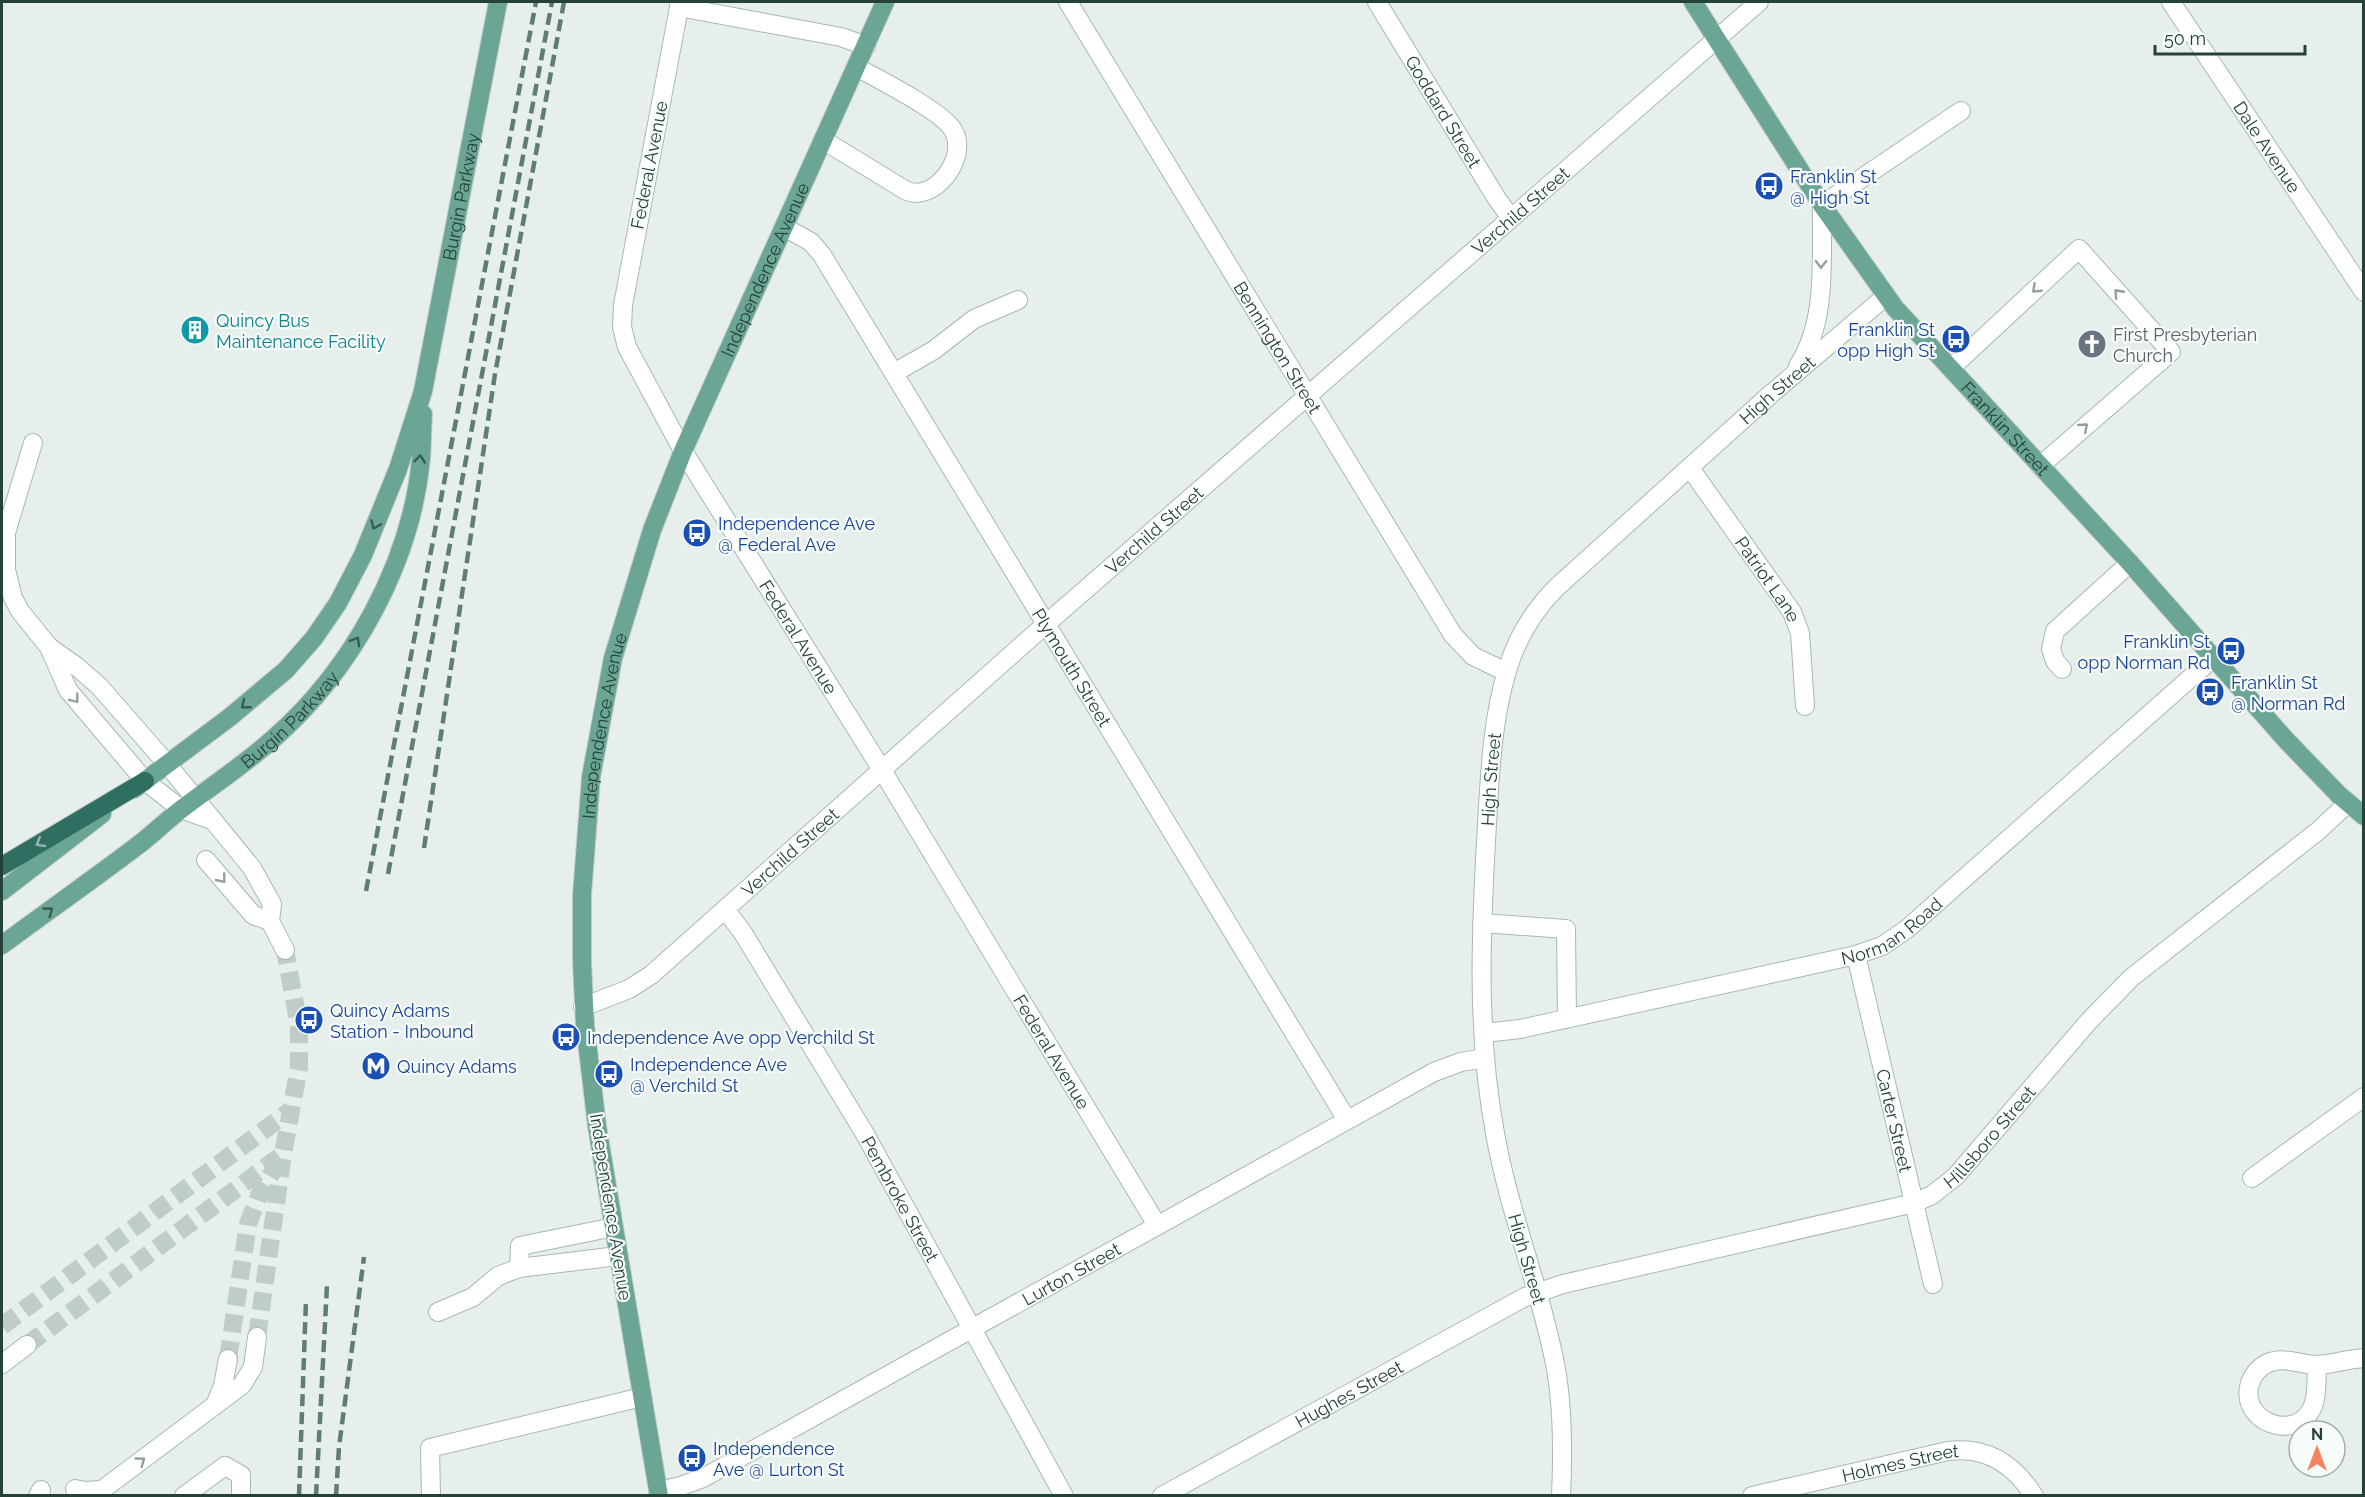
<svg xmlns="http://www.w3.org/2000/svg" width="2365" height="1497" font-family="Raleway,sans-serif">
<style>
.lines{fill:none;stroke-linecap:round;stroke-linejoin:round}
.minor-tunnel{stroke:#bfccc8;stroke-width:18;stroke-dasharray:18 9;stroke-linecap:butt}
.minor-casing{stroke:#a8b8b2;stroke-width:20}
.major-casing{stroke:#c2cac8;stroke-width:20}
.highway-casing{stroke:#c2cac8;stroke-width:20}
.minor{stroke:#fff;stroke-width:18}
.major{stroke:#6aa596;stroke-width:18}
.highway{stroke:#2f6f62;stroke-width:18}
.rail{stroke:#5f7d75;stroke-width:4.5;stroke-dasharray:12 6;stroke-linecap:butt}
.oneway{stroke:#92a09c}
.oneway2{stroke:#365b51}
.oneway3{stroke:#93b5ae}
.labels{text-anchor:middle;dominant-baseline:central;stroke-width:4.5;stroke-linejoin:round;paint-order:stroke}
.street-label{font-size:18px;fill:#24423a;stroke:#f7fbf9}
.transit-label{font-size:18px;fill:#164399;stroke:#f7fbf9;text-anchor:start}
.culture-label{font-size:18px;fill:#0d838f;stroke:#f7fbf9;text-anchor:start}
.worship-label{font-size:18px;fill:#5b616d;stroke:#f7fbf9;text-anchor:start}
</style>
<rect width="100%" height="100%" fill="#e6efeb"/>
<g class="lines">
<!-- minor-tunnel -->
<g class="minor-tunnel">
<polyline points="2,1326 291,1110"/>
<polyline points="257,1337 283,1154 299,1067 299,1026 285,950"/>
<polyline points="27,1345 283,1154"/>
<polyline points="228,1359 248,1224 260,1193 278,1163"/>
</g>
<!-- minor casing -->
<g class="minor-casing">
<g id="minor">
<path id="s1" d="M680,2L623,305L622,327L627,347L683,451L882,770L1157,1225"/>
<path id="s2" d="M1068,2L1453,635L1473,656L1506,672"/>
<path id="s3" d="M1377,2L1497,199L1511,218"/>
<path id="s4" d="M2171,2L2364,292"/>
<polyline points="679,7 841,37 866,46"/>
<path d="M823,140L905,190C933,205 970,157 953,130C943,112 877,78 856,67"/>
<path id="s5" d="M784,227L811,242L822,255L1347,1120"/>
<path d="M1798,366C1828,320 1821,258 1822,205L1961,111"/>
<polyline points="1951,368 2079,249 2171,352 2040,466"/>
<polyline points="894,373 934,350 974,319 1018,300"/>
<polyline points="33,443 6,533 6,570 13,598 20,611 49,647 68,690 145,781 181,809 212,820"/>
<path id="s6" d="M1690,468L1792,612L1800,633L1805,706"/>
<polyline points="49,647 76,666 99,686 167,764 252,868 272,904 270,921 285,950"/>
<polyline points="2062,669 2055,661 2051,649 2055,631 2130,563"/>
<polyline points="206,860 253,915 270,921"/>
<path id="s7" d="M725,909L743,933L865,1134L1064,1496"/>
<polyline points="1482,923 1566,929 1567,1019"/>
<path id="s8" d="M1856,955L1933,1284"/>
<path id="s9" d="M583,1007L629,989L651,975L1046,624L1759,2"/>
<path id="s10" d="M1484,1033L1520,1029L1856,955L1882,946L1907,929L2213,658"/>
<polyline points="2252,1178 2364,1097"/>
<polyline points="614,1227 520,1246 519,1268 618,1256"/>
<polyline points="438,1312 473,1297 498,1276 519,1268"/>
<polyline points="2,1364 27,1345"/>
<path d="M2317,1365C2316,1378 2318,1394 2313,1406C2297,1444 2238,1422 2250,1383C2253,1375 2259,1367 2268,1363C2284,1356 2301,1365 2318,1365C2333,1364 2348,1359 2364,1358"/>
<polyline points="215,1405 223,1386 228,1359"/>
<polyline points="75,1489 85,1491 101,1490"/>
<path id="s11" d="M658,1491L681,1486L703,1478L1434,1072L1461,1062L1485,1058"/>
<polyline points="38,1496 41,1490"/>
<polyline points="94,1496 242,1385 253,1367 257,1337"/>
<polyline points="184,1496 225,1466 241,1475 241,1496"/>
<polyline points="431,1496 430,1448 642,1397"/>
<path id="s12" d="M1162,1496L1525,1297L1563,1284L1914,1203L1932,1195L1956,1176L2089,1021L2131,978L2318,831L2348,803"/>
<path id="s13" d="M1561,1496C1563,1454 1563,1410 1556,1369C1541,1289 1509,1213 1495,1133C1476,1032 1481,926 1487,824C1490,774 1492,720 1507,671C1516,639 1533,611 1557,587L1771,394L1886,296"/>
<path id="s14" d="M1752,1496L1948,1451C1986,1446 2014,1464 2034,1496"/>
</g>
</g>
<!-- major casing -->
<g class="major-casing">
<g id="major">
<path id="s15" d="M1693,2L1822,205L1895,308L2130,563L2286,740L2339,795L2364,816"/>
<path id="s16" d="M134,789L230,717L286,670L314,638L338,603L363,555L398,469L423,391L498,2"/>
<polyline points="2,891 102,814"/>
<path id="s17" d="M2,945C48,911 95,878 141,843C155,832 168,819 183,808C213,785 245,764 273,739C352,670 411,564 421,459C422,444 422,429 423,414"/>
<path id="s18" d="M659,1496L597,1126L585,1025L582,962V895L591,777L613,658L652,530L683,451L885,2"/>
</g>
</g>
<!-- highway casing -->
<g class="highway-casing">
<polyline id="highway" points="2,866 145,781"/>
</g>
<!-- minor -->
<use href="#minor" class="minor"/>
<!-- major -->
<use href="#major" class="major"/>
<!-- highway -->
<use href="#highway" class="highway"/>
<!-- rail -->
<g class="rail">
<polyline points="424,848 495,374 564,2"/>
<polyline points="388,874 552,2"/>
<polyline points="366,891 536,2"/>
<polyline points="299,1496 306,1300"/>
<polyline points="316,1496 327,1285"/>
<polyline points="336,1496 339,1447 364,1257"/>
</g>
</g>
<!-- one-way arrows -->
<defs><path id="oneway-chevron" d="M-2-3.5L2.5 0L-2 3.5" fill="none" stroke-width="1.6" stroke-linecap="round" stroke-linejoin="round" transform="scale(1.5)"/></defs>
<g class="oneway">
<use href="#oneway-chevron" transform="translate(1821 264) rotate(91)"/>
<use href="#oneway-chevron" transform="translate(2036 289) rotate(137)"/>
<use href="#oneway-chevron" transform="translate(2118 293) rotate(-132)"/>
<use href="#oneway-chevron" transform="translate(2084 427) rotate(-41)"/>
<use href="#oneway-chevron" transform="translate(75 699) rotate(52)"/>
<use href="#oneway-chevron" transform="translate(222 879) rotate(51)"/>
<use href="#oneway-chevron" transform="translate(141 1461) rotate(-36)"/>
</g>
<g class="oneway2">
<use href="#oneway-chevron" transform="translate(420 459) rotate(-84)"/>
<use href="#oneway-chevron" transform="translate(375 525) rotate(113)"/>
<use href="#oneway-chevron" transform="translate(356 641) rotate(-60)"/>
<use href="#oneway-chevron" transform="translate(245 705) rotate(141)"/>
<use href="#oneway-chevron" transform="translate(49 911) rotate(-36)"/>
</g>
<use class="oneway3" href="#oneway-chevron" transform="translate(40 843) rotate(149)"/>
<!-- icons -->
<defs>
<g id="bus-disc" transform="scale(1.5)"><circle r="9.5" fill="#1a4fb4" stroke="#f7fbf9"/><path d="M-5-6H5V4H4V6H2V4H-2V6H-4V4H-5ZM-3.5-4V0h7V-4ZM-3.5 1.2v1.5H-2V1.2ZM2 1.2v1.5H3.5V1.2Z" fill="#fff"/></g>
<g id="building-disc" transform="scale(1.5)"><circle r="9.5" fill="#0f9aa8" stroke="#f7fbf9"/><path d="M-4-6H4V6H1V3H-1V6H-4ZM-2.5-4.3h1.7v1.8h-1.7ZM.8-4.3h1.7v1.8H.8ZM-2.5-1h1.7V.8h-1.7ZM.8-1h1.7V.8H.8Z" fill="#fff"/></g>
<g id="church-disc" transform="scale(1.5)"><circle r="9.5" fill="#6b7280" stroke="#f7fbf9"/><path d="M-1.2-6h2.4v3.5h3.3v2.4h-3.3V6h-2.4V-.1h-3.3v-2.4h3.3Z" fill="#fff"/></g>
<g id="metro-disc" transform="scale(1.5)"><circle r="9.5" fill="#1a4fb4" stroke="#f7fbf9"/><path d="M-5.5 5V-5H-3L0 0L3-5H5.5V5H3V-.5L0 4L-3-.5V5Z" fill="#fff"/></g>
</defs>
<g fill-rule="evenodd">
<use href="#bus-disc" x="1769" y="186"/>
<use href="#building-disc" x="195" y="330"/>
<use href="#bus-disc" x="1956" y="339"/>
<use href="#church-disc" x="2092" y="344"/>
<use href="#bus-disc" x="697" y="533"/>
<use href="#bus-disc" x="2231" y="651"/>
<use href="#bus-disc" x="2210" y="692"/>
<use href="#bus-disc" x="309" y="1020"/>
<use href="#bus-disc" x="566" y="1037"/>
<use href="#metro-disc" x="376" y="1066"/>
<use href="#bus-disc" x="609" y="1074"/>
<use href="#bus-disc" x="692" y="1458"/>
</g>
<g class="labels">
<!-- street labels -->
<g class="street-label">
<text stroke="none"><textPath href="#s3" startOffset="128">Goddard Street</textPath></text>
<text stroke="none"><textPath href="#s4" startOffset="174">Dale Avenue</textPath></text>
<text transform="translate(649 165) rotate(-79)">Federal Avenue</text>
<text stroke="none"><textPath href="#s16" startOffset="705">Burgin Parkway</textPath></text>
<text stroke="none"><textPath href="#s9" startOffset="1233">Verchild Street</textPath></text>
<text stroke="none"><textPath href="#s18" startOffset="1264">Independence Avenue</textPath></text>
<text stroke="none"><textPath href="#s2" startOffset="404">Bennington Street</textPath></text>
<text stroke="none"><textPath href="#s13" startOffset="1230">High Street</textPath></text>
<text stroke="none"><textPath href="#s15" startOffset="530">Franklin Street</textPath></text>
<text stroke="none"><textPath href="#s9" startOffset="747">Verchild Street</textPath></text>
<text stroke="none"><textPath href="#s6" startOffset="136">Patriot Lane</textPath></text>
<text stroke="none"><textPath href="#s1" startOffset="688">Federal Avenue</textPath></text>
<text stroke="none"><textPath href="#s5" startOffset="530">Plymouth Street</textPath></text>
<text stroke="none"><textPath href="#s17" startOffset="366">Burgin Parkway</textPath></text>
<text stroke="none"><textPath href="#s18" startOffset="778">Independence Avenue</textPath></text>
<text stroke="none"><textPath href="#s13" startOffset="726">High Street</textPath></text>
<text stroke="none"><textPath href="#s9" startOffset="261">Verchild Street</textPath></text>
<text stroke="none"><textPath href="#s10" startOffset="423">Norman Road</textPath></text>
<text stroke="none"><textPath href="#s1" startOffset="1174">Federal Avenue</textPath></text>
<text stroke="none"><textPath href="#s8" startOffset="170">Carter Street</textPath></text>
<text stroke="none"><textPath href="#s12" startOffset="916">Hillsboro Street</textPath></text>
<text stroke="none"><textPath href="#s7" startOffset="339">Pembroke Street</textPath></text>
<text transform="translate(611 1207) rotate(81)">Independence Avenue</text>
<text transform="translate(1527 1259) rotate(74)">High Street</text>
<text stroke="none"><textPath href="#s11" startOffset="468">Lurton Street</textPath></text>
<text stroke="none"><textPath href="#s12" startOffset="213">Hughes Street</textPath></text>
<text stroke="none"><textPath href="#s14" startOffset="152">Holmes Street</textPath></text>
</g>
<!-- transit labels -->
<g class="transit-label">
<text x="1790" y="176">Franklin St<tspan x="1790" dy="21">@ High St</tspan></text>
<text x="1935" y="329" text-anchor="end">Franklin St<tspan x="1935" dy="21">opp High St</tspan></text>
<text x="718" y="523">Independence Ave<tspan x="718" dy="21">@ Federal Ave</tspan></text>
<text x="2210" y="641" text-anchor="end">Franklin St<tspan x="2210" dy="21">opp Norman Rd</tspan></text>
<text x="2231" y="682">Franklin St<tspan x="2231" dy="21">@ Norman Rd</tspan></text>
<text x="330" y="1010">Quincy Adams<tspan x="330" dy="21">Station - Inbound</tspan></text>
<text x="587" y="1037">Independence Ave opp Verchild St</text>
<text x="630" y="1064">Independence Ave<tspan x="630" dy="21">@ Verchild St</tspan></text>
<text x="397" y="1066">Quincy Adams</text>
<text x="713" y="1448">Independence<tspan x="713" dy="21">Ave @ Lurton St</tspan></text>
</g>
<!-- culture labels -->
<g class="culture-label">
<text x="216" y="320">Quincy Bus<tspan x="216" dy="21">Maintenance Facility</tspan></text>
</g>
<!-- worship labels -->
<g class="worship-label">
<text x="2113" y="334">First Presbyterian<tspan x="2113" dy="21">Church</tspan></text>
</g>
</g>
<!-- border -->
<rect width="2365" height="1497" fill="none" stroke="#24423a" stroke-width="6"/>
<!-- north arrow -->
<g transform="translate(2317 1449)"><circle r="28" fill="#f7fbf9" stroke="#a3b1ad" stroke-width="1.5"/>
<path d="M0-4.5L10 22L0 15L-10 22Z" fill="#f4845f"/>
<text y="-9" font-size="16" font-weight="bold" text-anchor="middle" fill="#24423a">N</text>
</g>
<!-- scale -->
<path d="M2155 45v9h150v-9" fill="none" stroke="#24423a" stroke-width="3"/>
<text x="2164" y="45" font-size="18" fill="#24423a" stroke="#f7fbf9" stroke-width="4.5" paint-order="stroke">50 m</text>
</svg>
